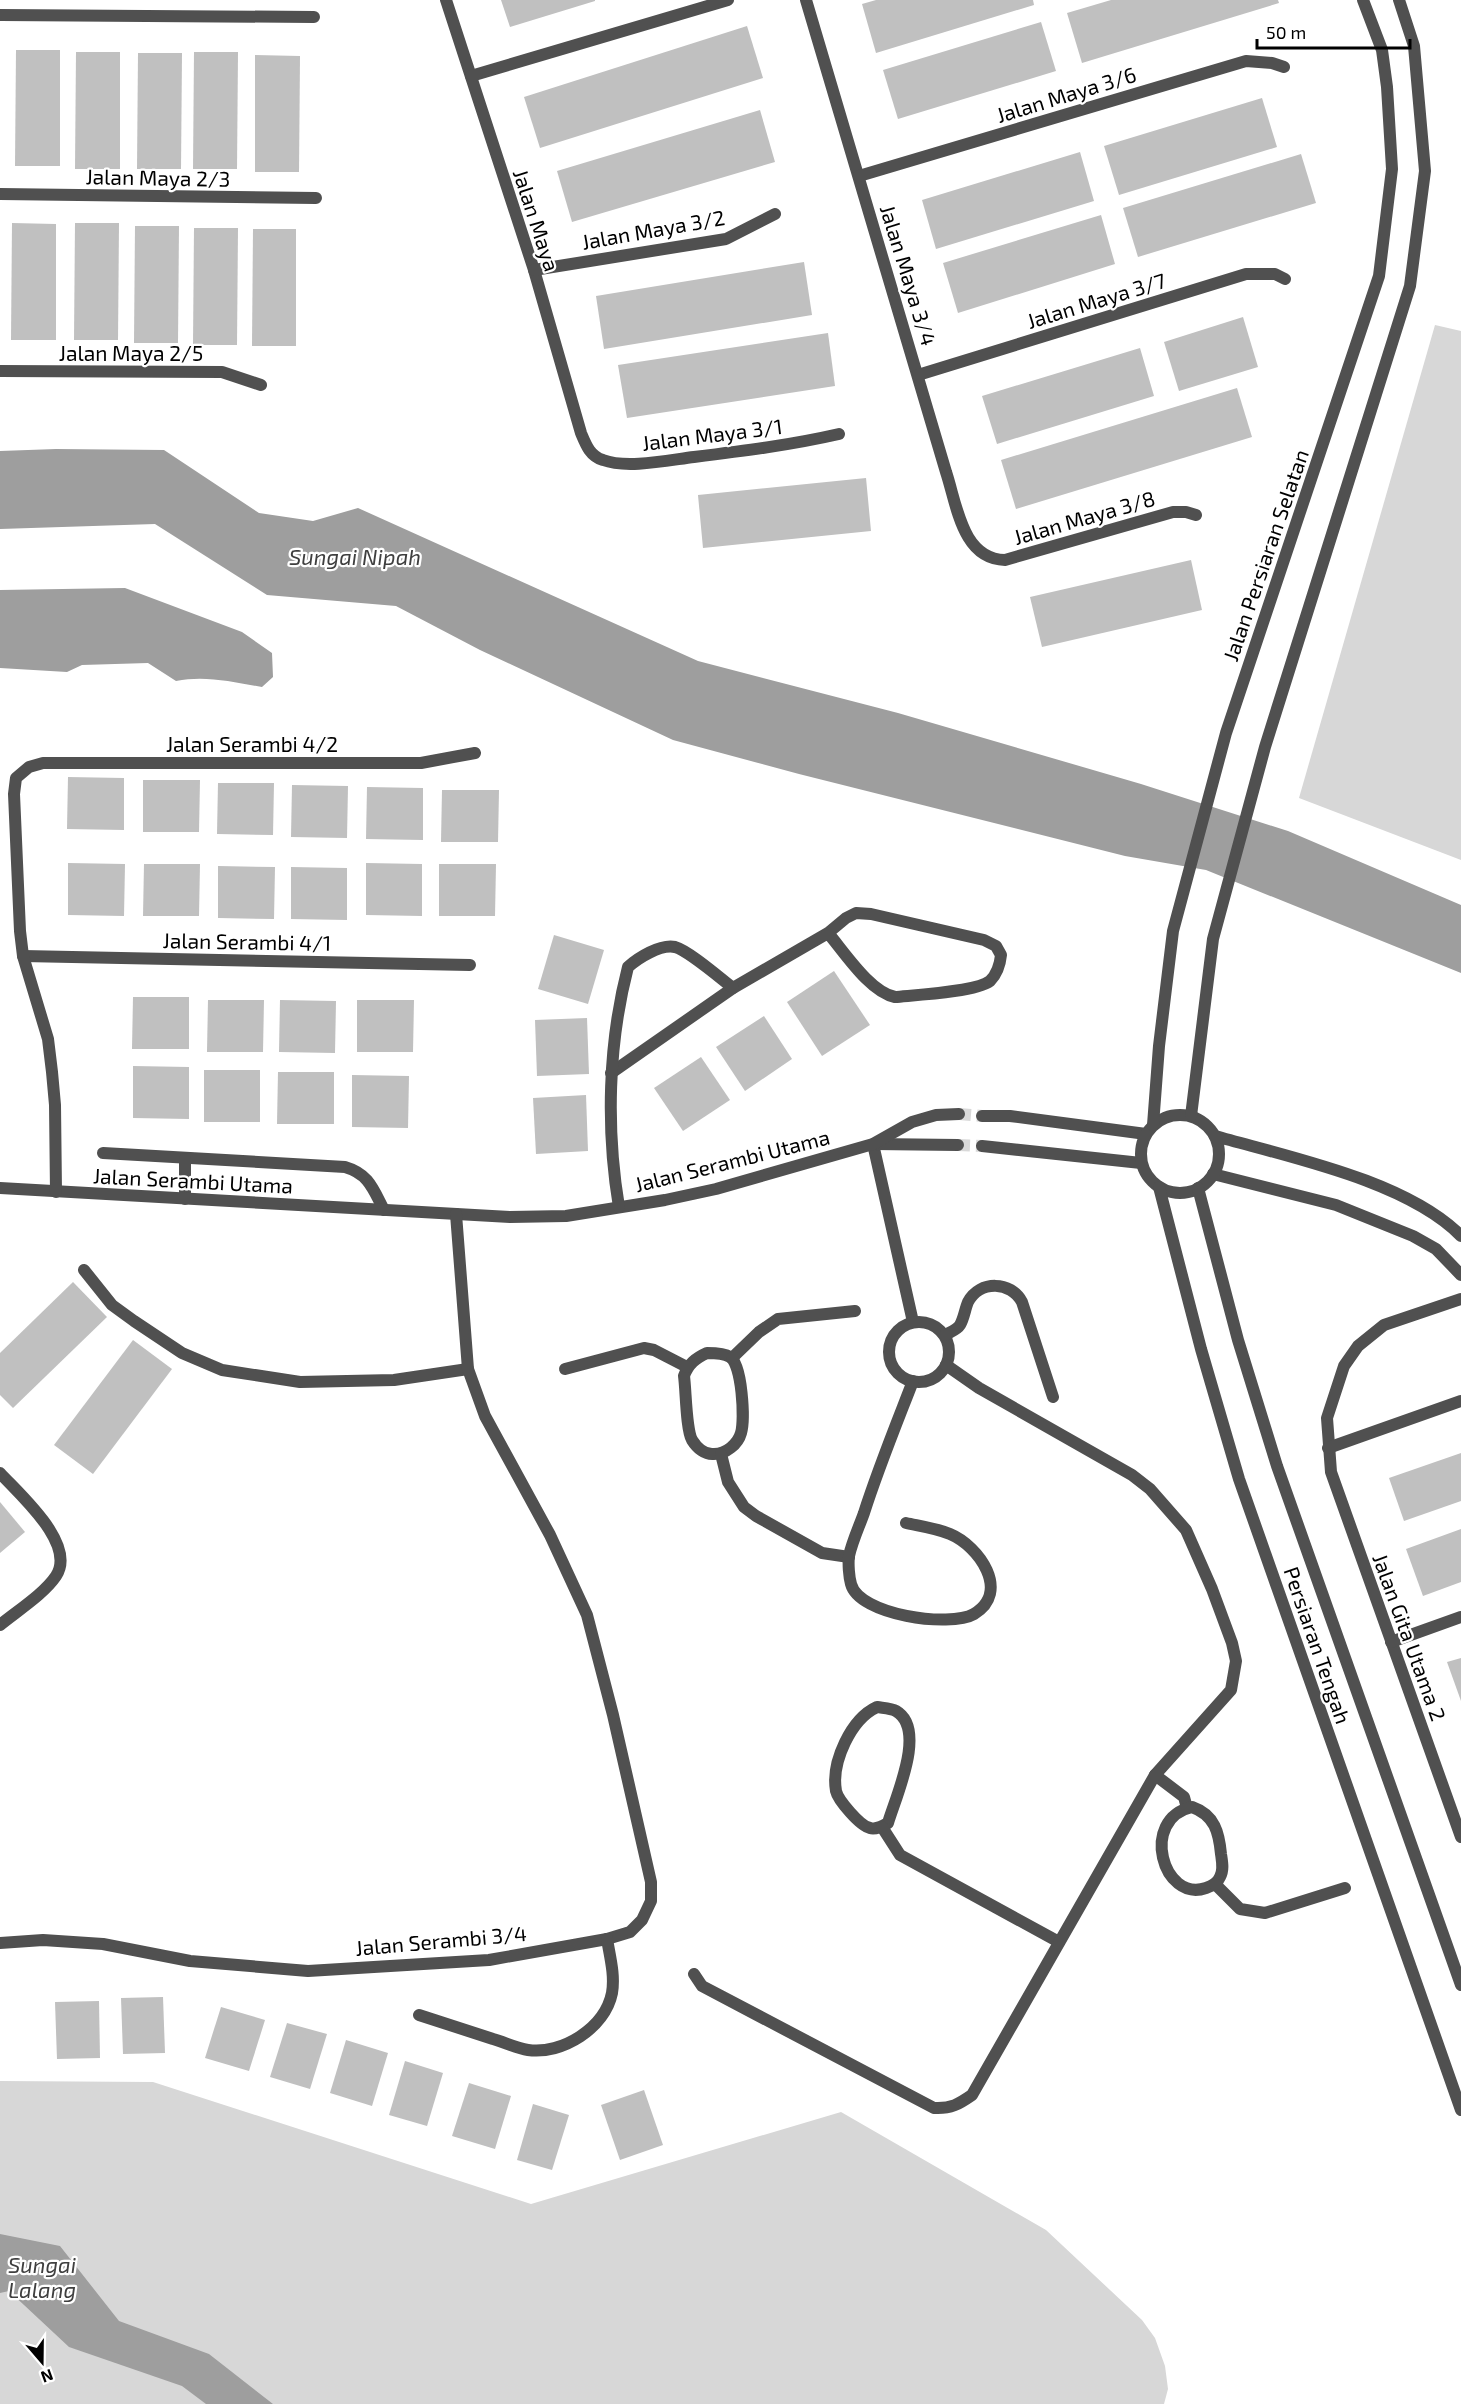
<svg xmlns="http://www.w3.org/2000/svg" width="1461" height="2404" font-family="'Exo 2',sans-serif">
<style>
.green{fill:#d7d7d7}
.water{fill:#9e9e9e}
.building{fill:#c0c0c0}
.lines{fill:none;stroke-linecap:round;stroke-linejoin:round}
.minor-tunnel{stroke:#d9d9d9;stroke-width:12;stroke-dasharray:12 6;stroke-linecap:butt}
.minor{stroke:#505050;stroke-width:12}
.tertiary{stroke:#505050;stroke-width:12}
.labels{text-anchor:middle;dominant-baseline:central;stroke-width:4.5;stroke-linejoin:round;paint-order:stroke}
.street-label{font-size:21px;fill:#000;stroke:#fff}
.water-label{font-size:22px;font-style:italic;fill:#3f3f3f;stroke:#fff}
</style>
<rect width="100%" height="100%" fill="#fff"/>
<!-- green -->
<g class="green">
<polygon points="1435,325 1461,331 1461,860 1299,798"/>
<polygon points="0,2081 153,2082 531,2204 841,2112 1046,2230 1142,2320 1155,2338 1165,2366 1168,2389 1164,2404 0,2404"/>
</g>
<!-- water -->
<g class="water">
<polygon points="56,449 164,450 259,513 313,521 358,508 698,661 898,713 1141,784 1288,831 1461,905 1461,973 1206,870 1125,856 799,774 673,740 480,650 396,606 267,595 155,524 0,529 0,451"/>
<path d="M125,588L242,632L272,653L273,677L262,687C233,682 205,675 176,681L148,663L82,665L67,672L0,668V590Z"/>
<polygon points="0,2234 60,2246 119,2321 209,2354 273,2404 206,2404 182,2386 69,2347 9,2291 0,2293"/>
</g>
<!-- building -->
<g class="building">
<polygon points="501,0 595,0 595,1 510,27"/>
<polygon points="876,0 1033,0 1034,5 876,53 862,4"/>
<polygon points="1111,0 1278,0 1279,3 1082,63 1067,13"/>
<polygon points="1041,22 1056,71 898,119 883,70"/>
<polygon points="747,26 763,78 540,148 524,97"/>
<polygon points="16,50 60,50 60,166 15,166"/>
<polygon points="76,52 120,52 120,169 75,169"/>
<polygon points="194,52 238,52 237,169 193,169"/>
<polygon points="138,53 182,53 181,169 137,169"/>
<polygon points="255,55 300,56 299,172 255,172"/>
<polygon points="1262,98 1277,147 1119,195 1104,146"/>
<polygon points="760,110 775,162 572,222 557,171"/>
<polygon points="1080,152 1094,201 936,249 922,200"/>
<polygon points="1301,154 1316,203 1138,257 1123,208"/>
<polygon points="1101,215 1115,264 958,313 943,263"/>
<polygon points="12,223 56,224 56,340 11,340"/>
<polygon points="75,223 119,223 118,340 74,340"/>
<polygon points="135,226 179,226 178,343 134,343"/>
<polygon points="194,228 238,228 237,345 193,345"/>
<polygon points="253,229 296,229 296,346 252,346"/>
<polygon points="804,262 812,315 604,349 596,296"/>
<polygon points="1243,317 1258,367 1179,391 1164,342"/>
<polygon points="828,333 835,386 627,418 618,365"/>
<polygon points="1140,348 1154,396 997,444 982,396"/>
<polygon points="1237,388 1252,437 1016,509 1001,460"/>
<polygon points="866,478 871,531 703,548 698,495"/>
<polygon points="1191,560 1202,610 1042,647 1030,597"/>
<polygon points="68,777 124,778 124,830 67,829"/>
<polygon points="143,780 200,780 199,832 143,832"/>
<polygon points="218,783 274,783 273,835 217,834"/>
<polygon points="292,785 348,786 347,838 291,837"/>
<polygon points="367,787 423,788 423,840 366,839"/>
<polygon points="442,790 499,790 498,842 441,842"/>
<polygon points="68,863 125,864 124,916 68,915"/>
<polygon points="366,863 422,864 422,916 366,915"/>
<polygon points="144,864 200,864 199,916 143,916"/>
<polygon points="439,864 496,864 495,916 439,916"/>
<polygon points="218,866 275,867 274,919 218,918"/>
<polygon points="291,867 347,868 347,920 291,919"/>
<polygon points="554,935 604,950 588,1004 538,989"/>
<polygon points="834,971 870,1025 822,1056 787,1002"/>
<polygon points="133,997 189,997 189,1049 132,1049"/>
<polygon points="208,1000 264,1000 263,1052 207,1052"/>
<polygon points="280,1000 336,1001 335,1053 279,1052"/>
<polygon points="357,1000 414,1000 413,1052 357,1052"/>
<polygon points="764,1016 792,1059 745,1091 716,1047"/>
<polygon points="587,1018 589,1074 537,1076 535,1020"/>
<polygon points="701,1057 730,1100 683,1131 654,1088"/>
<polygon points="133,1066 189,1067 189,1119 133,1118"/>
<rect x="204" y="1070" width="56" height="52"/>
<polygon points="278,1072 334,1072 334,1124 277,1124"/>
<polygon points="352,1075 409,1076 408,1128 352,1127"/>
<polygon points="586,1095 588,1151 536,1154 533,1098"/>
<polygon points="73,1282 107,1317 13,1408 0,1395 0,1353"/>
<polygon points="133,1340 172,1369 93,1474 54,1445"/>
<polygon points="1461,1453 1461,1501 1404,1521 1389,1478"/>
<polygon points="0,1502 25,1532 0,1553"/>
<polygon points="1461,1529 1461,1582 1423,1596 1406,1549"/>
<polygon points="1461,1658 1461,1701 1447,1662"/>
<polygon points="163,1997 165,2053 123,2054 121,1998"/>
<polygon points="99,2001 100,2058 57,2059 55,2002"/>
<polygon points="221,2007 265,2020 249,2071 205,2058"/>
<polygon points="287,2023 327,2034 310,2089 270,2077"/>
<polygon points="346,2040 388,2053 372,2106 330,2093"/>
<polygon points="405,2061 443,2073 427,2126 389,2115"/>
<polygon points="469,2083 511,2096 495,2149 452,2136"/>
<polygon points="644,2090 663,2145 620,2160 601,2105"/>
<polygon points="533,2104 569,2115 552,2170 517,2160"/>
</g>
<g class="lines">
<!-- minor-tunnel -->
<g class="minor-tunnel">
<polyline points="959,1114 982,1116"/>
<polyline points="958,1145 982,1146"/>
</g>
<!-- minor -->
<g class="minor">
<path d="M446,0L534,270L581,433C586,445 590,456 603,460C627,469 669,460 694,457C743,451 791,445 839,434"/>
<path d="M806,0L946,472C957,505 962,559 1005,560L1173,512H1186L1196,515"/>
<polyline points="0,15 314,17"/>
<polyline points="471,76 728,0"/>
<polyline points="859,176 1246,61 1272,63 1284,67"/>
<polyline points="0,194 316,198"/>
<polyline points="534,270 726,239 775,214"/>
<polyline points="0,371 222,372 261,385"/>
<polyline points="918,375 1246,274 1275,274 1285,279"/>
<polyline points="23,956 470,965"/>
<path d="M611,1073L733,988L828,933L846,918L856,913L871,914L984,940L996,946L1001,955C1000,965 997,974 990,981C976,992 915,995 895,997C870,992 845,953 828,933"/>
<polyline points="982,1116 1010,1116 1146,1134"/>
<path d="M1215,1136C1289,1157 1407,1181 1461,1236"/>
<polyline points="873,1144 913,1322"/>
<polyline points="874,1144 958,1145"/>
<polyline points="982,1146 1141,1163"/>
<path d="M103,1153L345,1167C369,1174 373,1189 384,1210"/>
<polyline points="185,1159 185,1199"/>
<polyline points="1213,1174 1336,1205 1413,1236 1436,1249 1461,1275"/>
<polyline points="0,1188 510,1217 566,1216 665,1200 716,1189 873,1144 912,1122 936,1115 959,1114"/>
<polyline points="56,1192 55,1105 52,1072 48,1039 23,956 20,931 14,794 16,778 29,767 43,763 421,763 475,753"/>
<path d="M619,1207C606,1129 608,1044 628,967C638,958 660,944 675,947C689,951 720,978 733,988"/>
<polyline points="84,1270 112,1305 134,1321 182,1353 222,1370 300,1382 394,1380 468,1369"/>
<polyline points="1461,1299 1384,1325 1358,1346 1344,1366 1327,1418 1331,1472 1461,1837"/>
<circle cx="919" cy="1352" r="30"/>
<path d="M945,1335C950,1332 957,1330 960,1325C964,1318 965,1309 968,1302C980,1280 1011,1281 1022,1302L1053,1397"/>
<path d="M707,1353C714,1353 724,1353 730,1357C742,1364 745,1419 741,1433C738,1444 726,1454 714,1454C705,1455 697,1448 692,1440C686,1429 686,1390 684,1376C688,1364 696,1358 707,1353Z"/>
<polyline points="732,1358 759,1332 778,1319 855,1311"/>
<polyline points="565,1369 644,1348 654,1350 687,1367"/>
<polyline points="1328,1448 1461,1401"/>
<polyline points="721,1454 728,1482 744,1507 756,1516 822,1553 849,1557"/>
<path d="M0,1473C20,1495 77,1544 56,1576C44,1594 17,1611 0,1625"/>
<path d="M906,1523C920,1526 936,1528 950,1534C979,1546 1011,1592 974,1614C950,1628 859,1615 851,1584C849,1577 848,1564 849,1556C852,1542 859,1527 864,1513C878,1469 896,1425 913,1381"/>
<polyline points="1391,1642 1461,1617"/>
<path d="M877,1707C883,1708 891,1708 896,1711C927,1729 896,1796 888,1823C883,1826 876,1830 870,1828C860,1826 838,1800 836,1791C831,1762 851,1719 877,1707Z"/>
<polyline points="1155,1775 1184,1797 1187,1808"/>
<path d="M1192,1807C1215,1815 1219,1833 1221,1854C1222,1861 1224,1870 1220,1877C1218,1882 1212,1886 1206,1888C1163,1903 1139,1819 1192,1807Z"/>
<polyline points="882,1827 900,1855 1059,1942"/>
<polyline points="1215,1884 1240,1909 1265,1913 1345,1888"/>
<polyline points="0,1943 43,1940 103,1944 190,1961 308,1971 489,1960 607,1939 630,1932 642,1920 651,1901 651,1882 613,1715 587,1615 550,1535 485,1416 468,1369 456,1214"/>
<path d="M694,1974L702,1986L934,2108C951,2109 959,2104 972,2095L1155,1775L1231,1690L1236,1661L1232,1643L1212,1589L1186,1530L1150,1489L1132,1475L979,1388L946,1365"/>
<path d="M419,2015C443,2023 468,2031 493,2039C504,2042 516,2048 528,2050C562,2055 605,2028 612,1993C615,1975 610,1957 607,1939"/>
</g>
<!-- tertiary -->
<g class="tertiary">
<circle cx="1180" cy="1154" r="39"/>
<polyline points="1191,1116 1213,939 1265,747 1410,286 1425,171 1414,46 1399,0"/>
<polyline points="1153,1125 1159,1046 1173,931 1226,733 1379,276 1392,169 1387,87 1382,50 1363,0"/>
<polyline points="1159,1187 1201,1349 1239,1479 1461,2110"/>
<polyline points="1198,1188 1238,1340 1277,1466 1461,1985"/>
</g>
</g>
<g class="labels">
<!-- street labels -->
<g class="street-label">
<text transform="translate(1066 94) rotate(-17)">Jalan Maya 3/6</text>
<text transform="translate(158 177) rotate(1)">Jalan Maya 2/3</text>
<text transform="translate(537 220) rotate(72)">Jalan Maya</text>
<text transform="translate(653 229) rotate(-10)">Jalan Maya 3/2</text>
<text transform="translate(909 275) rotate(73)">Jalan Maya 3/4</text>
<text transform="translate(1096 300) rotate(-17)">Jalan Maya 3/7</text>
<text x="131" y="352">Jalan Maya 2/5</text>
<text transform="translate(712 434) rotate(-7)">Jalan Maya 3/1</text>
<text transform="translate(1084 517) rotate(-16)">Jalan Maya 3/8</text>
<text transform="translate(1265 555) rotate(-71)">Jalan Persiaran Selatan</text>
<text x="252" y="743">Jalan Serambi 4/2</text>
<text transform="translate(247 941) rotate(1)">Jalan Serambi 4/1</text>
<text transform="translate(732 1160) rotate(-14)">Jalan Serambi Utama</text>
<text transform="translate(193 1180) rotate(3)">Jalan Serambi Utama</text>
<text transform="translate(1410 1637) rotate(70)">Jalan Gita Utama 2</text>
<text transform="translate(1318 1645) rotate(71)">Persiaran Tengah</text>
<text transform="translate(441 1940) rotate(-5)">Jalan Serambi 3/4</text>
</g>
<!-- water labels -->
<g class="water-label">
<text x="355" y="556">Sungai Nipah</text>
<text x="42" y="2264">Sungai<tspan x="42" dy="25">Lalang</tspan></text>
</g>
</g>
<!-- north arrow -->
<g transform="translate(42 2362) rotate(160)" stroke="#ffffff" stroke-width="4.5" paint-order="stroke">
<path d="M0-4.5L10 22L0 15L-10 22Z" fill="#000000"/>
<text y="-9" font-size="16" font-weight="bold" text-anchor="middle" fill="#000000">N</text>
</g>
<!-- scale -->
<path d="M1257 39v9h153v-9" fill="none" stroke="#000000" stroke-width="3"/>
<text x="1266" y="39" font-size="18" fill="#000000" stroke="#ffffff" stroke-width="4.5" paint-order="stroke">50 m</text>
</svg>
